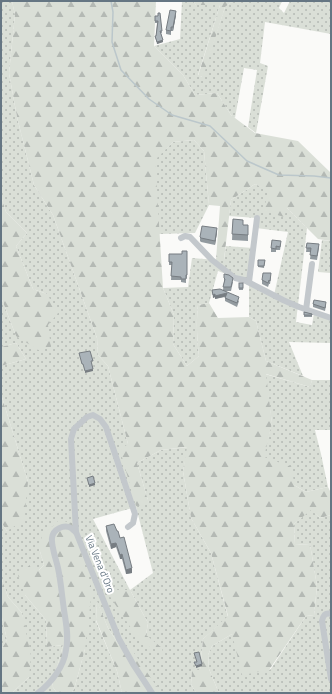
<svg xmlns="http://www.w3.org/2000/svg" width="332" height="694" font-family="'Titillium Web',sans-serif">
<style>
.grass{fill:url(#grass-dots);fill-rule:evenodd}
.forest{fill:url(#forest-firs)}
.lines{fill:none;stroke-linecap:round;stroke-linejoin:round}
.stream{stroke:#bbc7cb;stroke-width:1.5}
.minor{stroke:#c3c8cc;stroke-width:6}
.wall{fill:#929a9f}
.shaded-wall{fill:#777d82}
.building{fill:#aab3b9;stroke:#777d82}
.labels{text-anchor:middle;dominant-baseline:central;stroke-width:4;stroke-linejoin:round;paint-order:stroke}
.street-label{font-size:10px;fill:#657683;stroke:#fff}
</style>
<defs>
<pattern id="grass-dots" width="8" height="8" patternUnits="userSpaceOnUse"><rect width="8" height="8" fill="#dadfd7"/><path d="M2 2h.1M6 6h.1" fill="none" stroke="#b4b9b4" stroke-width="1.8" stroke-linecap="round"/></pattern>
<pattern id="forest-firs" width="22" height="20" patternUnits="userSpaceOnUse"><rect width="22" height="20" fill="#dadfd7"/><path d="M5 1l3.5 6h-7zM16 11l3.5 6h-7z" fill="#b4b9b4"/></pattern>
</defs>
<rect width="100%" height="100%" fill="#fafaf8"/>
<!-- grass -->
<g class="grass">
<path d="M1,1H12L15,15L9,73L17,117L34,185L53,215L97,338L98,355L108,366L128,444L149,504L137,463L161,450L188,447L183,471L191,518L211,553L228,617L203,639L200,670H192L191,684L196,693H161L119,645L108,628L97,602L96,621L117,671L122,693H99L98,691L97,693H72L75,686L85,649L39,548L44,565L39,570L25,595L46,620L47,647L63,645L52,686L57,693H12L29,677L22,613L8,597L1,577V522L7,531L28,482L1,394V366L26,359L16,343L1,347V297L16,336L48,325L47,294L33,289L16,246L27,233L6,212L1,196ZM136,507L153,573L130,590L93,519ZM130,590L148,623L146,635Z"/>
<polygon points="182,1 193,1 196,5 220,5 198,75 202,77 225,7 233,1 282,1 279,8 284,13 290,1 331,1 331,34 265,22 260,63 268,66 256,133 248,127 257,70 244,68 235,118 231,115 217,93 195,95 183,75 154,46 180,39"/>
<polygon points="194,140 204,151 209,205 195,233 159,234 154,160 173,142"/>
<path d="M255,184L268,189L307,228L296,322L312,325L314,313L331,319V343L289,342L303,376L266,361L256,321L249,317V282L218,271L209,303L198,305C196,323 197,338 199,356L187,366L173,344L174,315L163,288L188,287L192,258L216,260H224L226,246L253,248L249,282L274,295L288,232L256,228L257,218L229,216L231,200Z"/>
<polygon points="322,240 331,241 331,273 318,272"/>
<polygon points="265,374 310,387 312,380 331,380 331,430 315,430 321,454 328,487 306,492 294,485 263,457 272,423"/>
<polygon points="311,509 320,518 331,515 331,693 222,693 218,691 209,669 208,655 212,646 232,634 270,670 306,616 314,615 317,586 310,544 295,545 294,524"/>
<polygon points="2,617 7,640 1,650 1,618"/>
</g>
<!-- forest -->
<g class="forest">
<path d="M12,1H156L154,46L183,75L195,95L217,93L231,115L255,133L298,141L331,173V241L318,239L287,208L284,217L264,211L268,190L255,184L231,200L224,260H216L220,206L209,205L204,151L194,140L173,142L155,160L163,288L174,315L173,344L187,366L199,356C197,338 196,323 198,305L209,303L218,318L249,317L256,321L266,361L312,380L310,387L266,374L272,423L264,457L292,467L294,485L306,492L328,487L331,493V515L320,518L311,510L294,524L295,545L310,544L317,586L314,615L306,616L269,670L242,675L232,634L212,646L208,655L209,669L218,691L222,693H196L191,684L192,669L200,670L203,639L228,616L211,553L191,518L183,471L187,447L161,450L137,463L149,504L136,506L120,450L128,444L108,366L98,355L97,338L53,215L34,185L17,117L9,73L15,15Z"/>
<polygon points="193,1 233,1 225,7 203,77 198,76 220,5 196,5"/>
<polygon points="1,196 6,212 27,233 16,246 33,289 47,294 58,313 48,325 51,348 38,350 16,336 1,297"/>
<polygon points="16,343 26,359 1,366 1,347"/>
<polygon points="1,394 28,482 24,520 7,531 1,522"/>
<polygon points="59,520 72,523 92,590 85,649 75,686 72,693 57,693 52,686 63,645 47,647 46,620 25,595 18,575 31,564 39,570 44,565 39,548 42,536"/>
<polygon points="1,577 8,597 22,613 31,656 29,677 12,693 1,693 1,650 7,640 1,613"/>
<polygon points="115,590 130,590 148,623 146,635 162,648 163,653 141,643 109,595"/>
<polygon points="97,601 108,628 119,645 130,647 161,693 122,693 117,671 96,620"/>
</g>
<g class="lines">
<!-- stream -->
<polyline class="stream" points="111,1 113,12 112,42 121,70 149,99 172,115 210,126 247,161 279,175 314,176 331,178"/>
<!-- minor -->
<g class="minor">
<polyline points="181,238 185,236 190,237 212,260 235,278 244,280 283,300 299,307 331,318"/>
<polyline points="249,282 257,218"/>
<polyline points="306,310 312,264"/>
<polyline points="76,532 71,439 74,429 87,417 93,415 100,419 106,427 135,514 133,523 128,527"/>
<path d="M331,614C325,612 323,616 322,621L331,679"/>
<path d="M38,693C51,683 64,667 66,650C69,637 66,623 64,610C62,596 61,582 58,568C56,559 51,546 52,538C53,529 64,524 71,528C72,529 75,532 76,532L119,639L133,664L152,693"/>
</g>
</g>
<!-- wall -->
<g class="wall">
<polygon points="160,13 162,33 161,33 163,42 157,44 155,36 156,36 157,23 155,23 155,16 158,16"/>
<polygon points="176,15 173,31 171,31 171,35 166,34 166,30"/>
<polygon points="233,219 243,225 248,225 248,241 232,240"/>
<polygon points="217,232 215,245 201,242 200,241 200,237"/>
<polygon points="307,243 319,248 317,260 310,259 311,252 306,252"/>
<polygon points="281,244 280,250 276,250 276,252 271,252 271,248"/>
<polygon points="187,251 187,278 186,279 186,283 181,282 181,280 171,280 172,265 169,265 169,254 182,254"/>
<polygon points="258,260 265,260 264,268 258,267"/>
<polygon points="271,277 270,284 269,284 268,287 262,284 262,280"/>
<polygon points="224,278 233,282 231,291 225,291 239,301 237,307 225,301 225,297 215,299 215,297 213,298 212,290 223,290 224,282"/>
<rect x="239" y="283" width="4" height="7"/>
<polygon points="313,304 326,306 325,311 313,307"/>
<polygon points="304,312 312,314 312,317 304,317"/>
<polygon points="106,526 117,531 132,573 126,574 122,559 120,559 116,547 111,549 106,531"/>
</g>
<!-- shaded-wall -->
<g class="shaded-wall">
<polygon points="176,11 176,15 173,31 173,27"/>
<polygon points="163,40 163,42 157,44 157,42"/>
<polygon points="217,228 217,232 215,245 215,241"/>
<polygon points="227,293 227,296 215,299 215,296"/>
<polygon points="215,294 215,297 213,298 213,295"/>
<polygon points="93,369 93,371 85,373 85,371"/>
<polygon points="95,483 95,485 89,487 89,485"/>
<polygon points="116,543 116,547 111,549 111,544"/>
<polygon points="122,554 122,559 120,559 120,555"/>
<polygon points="132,568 132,573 126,574 126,570"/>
<polygon points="202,664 202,666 196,668 196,666"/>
</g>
<!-- building -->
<g class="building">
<polygon points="170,10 176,11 173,27 171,27 171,31 166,30"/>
<polygon points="158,13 160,13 162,31 160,31 163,40 157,42 155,36 156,36 158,21 155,21 155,16 158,16"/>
<polygon points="233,219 243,220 243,225 248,225 248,235 232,234"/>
<polygon points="202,226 217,228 215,241 201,238 200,237"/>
<polygon points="272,240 281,241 280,247 276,246 276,249 271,248"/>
<polygon points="307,243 319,244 317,256 310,255 311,248 306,248"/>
<polygon points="182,251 187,251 187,275 186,275 186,279 181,279 181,277 171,276 172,262 169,262 169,254 182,254"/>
<polygon points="258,260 265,260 264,266 258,266"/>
<polygon points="263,273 271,273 270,281 269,280 268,283 262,280"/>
<polygon points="224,274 229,275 233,278 231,287 223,287 225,279 224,278"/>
<rect x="239" y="283" width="4" height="5"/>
<polygon points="220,289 239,297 237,303 225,298 227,293 215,296 215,294 213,295 212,290"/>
<polygon points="314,300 326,302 325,308 313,304"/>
<polygon points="304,312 312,314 312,315 304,315"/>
<polygon points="90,351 93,361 91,361 93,369 85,371 83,364 82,364 79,353"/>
<polygon points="93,476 95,483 89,485 87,478"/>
<polygon points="114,524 117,531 118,531 120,538 124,537 132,568 126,570 122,554 120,555 116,543 111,544 106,526"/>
<polygon points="199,652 202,664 196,666 194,662 197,662 194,653"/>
</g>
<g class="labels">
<!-- street labels -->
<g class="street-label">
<text transform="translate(100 564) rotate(68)">Via Vena d'Oro</text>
</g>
</g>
<!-- border -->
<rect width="332" height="694" fill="none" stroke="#657683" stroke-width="4"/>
</svg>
